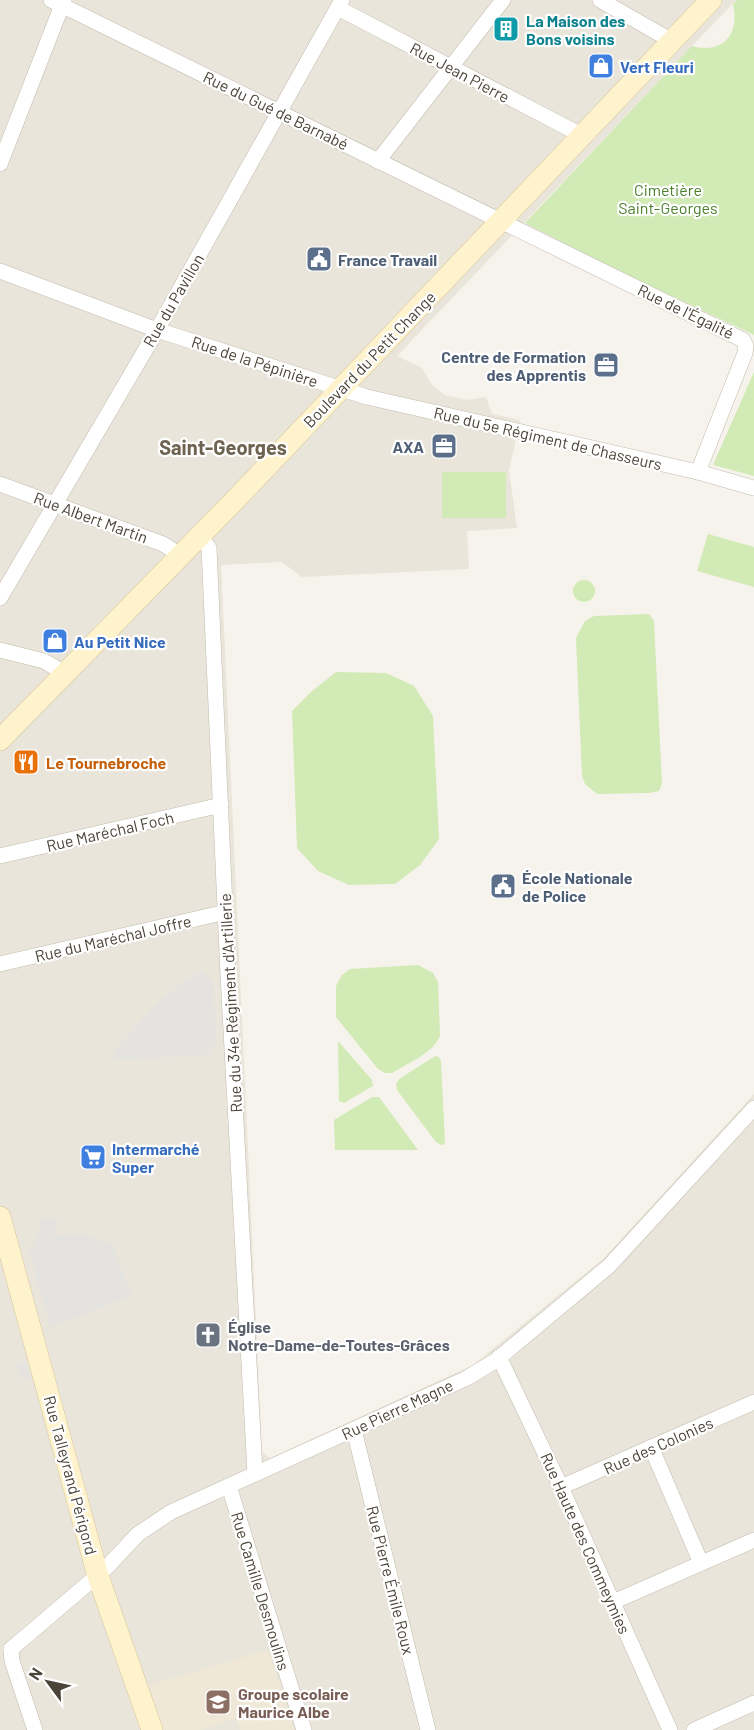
<svg xmlns="http://www.w3.org/2000/svg" width="754" height="1730" font-family="Barlow,sans-serif">
<style>
.residential{fill:#eae5da}
.education{fill:#efe8d6}
.green{fill:#d2eab5}
.parking{fill:#e5e3e0}
.lines{fill:none;stroke-linecap:round;stroke-linejoin:round}
.street-casing{stroke:#c2bbae;stroke-width:16}
.secondary-casing{stroke:#d6c79b;stroke-width:22}
.street{stroke:#fff;stroke-width:15}
.secondary{stroke:#fff3cd;stroke-width:21}
.labels{text-anchor:middle;dominant-baseline:central;stroke-width:4.5;stroke-linejoin:round;paint-order:stroke}
.culture-label{font-size:16px;font-weight:bold;fill:#0d838f;stroke:#fff;text-anchor:start}
.shop-label{font-size:16px;font-weight:bold;fill:#366cbe;stroke:#fff;text-anchor:start}
.street-label{font-size:16px;fill:#4b4439;stroke:#fff}
.park-label{font-size:16px;fill:#4a7f2a;stroke:#fff}
.service-label{font-size:16px;font-weight:bold;fill:#4e5e75;stroke:#fff;text-anchor:start}
.food-label{font-size:16px;font-weight:bold;fill:#c56008;stroke:#fff;text-anchor:start}
.worship-label{font-size:16px;font-weight:bold;fill:#5b616d;stroke:#fff;text-anchor:start}
.education-label{font-size:16px;font-weight:bold;fill:#785e54;stroke:#fff;text-anchor:start}
.quarter-label{font-size:20px;font-weight:bold;fill:#6e6250;stroke:#fff}
</style>
<rect width="100%" height="100%" fill="#f6f3ec"/>
<!-- residential -->
<polygon class="residential" points="0,0 736,0 397,356 422,368 432,385 445,395 468,400 486,397 492,414 520,420 509,471 517,528 467,531 469,569 302,577 282,562 221,565 262,1452 270,1458 473,1365 603,1259 754,1094 754,1730 0,1730"/>
<!-- education -->
<polygon class="education" points="268,1650 294,1730 240,1730 236,1718 202,1730 160,1730 146,1686"/>
<!-- green -->
<g class="green">
<path d="M737,0H754V335L614,269L525,223L692,46C723,55 740,34 733,4Z"/>
<polygon points="754,372 754,476 713,465"/>
<rect x="442" y="472" width="64" height="46"/>
<polygon points="708,534 754,547 754,587 697,571"/>
<circle cx="584" cy="591" r="11"/>
<polygon points="649,614 654,621 662,783 659,791 649,793 597,794 585,784 582,776 576,638 585,621 594,616"/>
<polygon points="336,672 386,673 414,686 433,716 439,839 420,865 395,884 349,885 318,871 297,848 292,711 311,692"/>
<path d="M418,965L433,973L438,982L440,1036C433,1053 407,1064 392,1073H385L378,1069L336,1017V986L342,975L350,969Z"/>
<polygon points="338,1041 372,1080 373,1086 344,1103 339,1101"/>
<polygon points="435,1056 439,1057 441,1061 445,1144 441,1145 436,1142 397,1090 396,1084 399,1079"/>
<polygon points="372,1097 379,1097 418,1150 335,1150 334,1120"/>
</g>
<!-- parking -->
<g class="parking">
<polygon points="203,970 214,985 216,1043 207,1055 113,1060 113,1053 117,1048 158,1002 180,985"/>
<polygon points="41,1218 59,1219 53,1235 85,1234 102,1242 112,1242 131,1296 51,1327 29,1252 40,1231"/>
<polygon points="16,1362 27,1364 31,1379 20,1378"/>
</g>
<g class="lines">
<!-- street casing -->
<g class="street-casing">
<g id="street">
<polyline points="51,0 743,340 746,346 745,353 698,472"/>
<polyline points="600,0 672,41"/>
<polyline points="338,8 583,136"/>
<polyline points="378,161 503,0"/>
<polyline points="0,164 64,0"/>
<polyline points="0,271 157,330 367,397 698,472 754,488"/>
<polyline points="0,484 163,544 180,555"/>
<polyline points="200,536 209,548 228,975 255,1473"/>
<polyline points="0,598 157,330 342,0"/>
<polyline points="0,650 44,661 66,674"/>
<polyline points="0,856 221,805"/>
<polyline points="0,964 226,912"/>
<polyline points="499,1357 561,1487 670,1730"/>
<polyline points="354,1430 428,1730"/>
<polyline points="651,1447 701,1563"/>
<polyline points="229,1486 304,1730"/>
<polyline points="561,1487 754,1402"/>
<polyline points="613,1602 754,1540"/>
<polyline points="11,1649 105,1569 138,1534 171,1512 467,1378 495,1361 609,1266 754,1108"/>
<polyline points="11,1649 12,1661 35,1730"/>
<polyline points="694,1730 754,1703"/>
</g>
</g>
<!-- secondary casing -->
<g class="secondary-casing">
<g id="secondary">
<polyline points="0,740 234,501 711,0"/>
<polyline points="0,1217 98,1576 152,1730"/>
</g>
</g>
<!-- street -->
<use href="#street" class="street"/>
<!-- secondary -->
<use href="#secondary" class="secondary"/>
</g>
<!-- icons -->
<defs>
<g id="building-square" transform="scale(1.35)"><rect x="-9" y="-9" width="18" height="18" rx="4" fill="#0f9aa8" stroke="#fff"/><path d="M-4-6H4V6H1V3H-1V6H-4ZM-2.5-4.3h1.7v1.8h-1.7ZM.8-4.3h1.7v1.8H.8ZM-2.5-1h1.7V.8h-1.7ZM.8-1h1.7V.8H.8Z" fill="#fff"/></g>
<g id="shop-square" transform="scale(1.35)"><rect x="-9" y="-9" width="18" height="18" rx="4" fill="#3f7fe0" stroke="#fff"/><path d="M-5-2.5h2.3a2.7 3.5 0 0 1 5.4 0H5L5.5 6h-11ZM-1.5-2.5h3a1.5 2.3 0 0 0-3 0Z" fill="#fff"/></g>
<g id="civic-square" transform="scale(1.35)"><rect x="-9" y="-9" width="18" height="18" rx="4" fill="#5c6f8a" stroke="#fff"/><path d="M-.6-6.5H3V-4.5H.6V-3L4-1V1h2V6H-6V1h2V-1L-.6-3ZM-1.2 2.5V6h2.4V2.5Z" fill="#fff"/></g>
<g id="office-square" transform="scale(1.35)"><rect x="-9" y="-9" width="18" height="18" rx="4" fill="#5c6f8a" stroke="#fff"/><path d="M-6-3h4V-5.5h4V-3h4V5H-6ZM-1-4.5V-3h2v-1.5ZM-6 0V1H6V0Z" fill="#fff"/></g>
<g id="restaurant-square" transform="scale(1.35)"><rect x="-9" y="-9" width="18" height="18" rx="4" fill="#e8710a" stroke="#fff"/><path d="M-5-6h1v4h1v-4h1v4h1v-4h1v5L-1.5 .5V6h-2V.5L-5-1ZM5-6V6H3V1.5H1.5Q1.5-4 5-6Z" fill="#fff"/></g>
<g id="supermarket-square" transform="scale(1.35)"><rect x="-9" y="-9" width="18" height="18" rx="4" fill="#3f7fe0" stroke="#fff"/><path d="M-6-5.5h2.5l.6 2H6L4.5 2H-2.5L-4.4-4H-6ZM-1.5 3.2a1.3 1.3 0 1 0 .1 0ZM3 3.2a1.3 1.3 0 1 0 .1 0Z" fill="#fff"/></g>
<g id="church-square" transform="scale(1.35)"><rect x="-9" y="-9" width="18" height="18" rx="4" fill="#6b7280" stroke="#fff"/><path d="M-1.2-6h2.4v3.5h3.3v2.4h-3.3V6h-2.4V-.1h-3.3v-2.4h3.3Z" fill="#fff"/></g>
<g id="school-square" transform="scale(1.35)"><rect x="-9" y="-9" width="18" height="18" rx="4" fill="#8d6e63" stroke="#fff"/><path d="M0-5L7-2L0 1L-7-2ZM-4 1L0 2.5L4 1V4Q0 6-4 4Z" fill="#fff"/></g>
</defs>
<g fill-rule="evenodd">
<use href="#building-square" x="506" y="29"/>
<use href="#shop-square" x="601" y="66"/>
<use href="#civic-square" x="319" y="259"/>
<use href="#office-square" x="606" y="365"/>
<use href="#office-square" x="444" y="446"/>
<use href="#shop-square" x="55" y="641"/>
<use href="#restaurant-square" x="26" y="762"/>
<use href="#civic-square" x="503" y="886"/>
<use href="#supermarket-square" x="93" y="1157"/>
<use href="#church-square" x="208" y="1335"/>
<use href="#school-square" x="218" y="1702"/>
</g>
<g class="labels">
<!-- culture labels -->
<g class="culture-label">
<text x="526" y="20">La Maison des<tspan x="526" dy="18">Bons voisins</tspan></text>
</g>
<!-- shop labels -->
<g class="shop-label">
<text x="620" y="66">Vert Fleuri</text>
<text x="74" y="641">Au Petit Nice</text>
<text x="112" y="1148">Intermarché<tspan x="112" dy="18">Super</tspan></text>
</g>
<!-- street labels -->
<g class="street-label">
<text transform="translate(460 72) rotate(28)">Rue Jean Pierre</text>
<text transform="translate(276 110) rotate(26)">Rue du Gué de Barnabé</text>
<text transform="translate(173 300) rotate(-60)">Rue du Pavillon</text>
<text transform="translate(686 311) rotate(26)">Rue de l'Égalité</text>
<text transform="translate(369 359) rotate(-46)">Boulevard du Petit Change</text>
<text transform="translate(255 361) rotate(18)">Rue de la Pépinière</text>
<text transform="translate(548 438) rotate(13)">Rue du 5e Régiment de Chasseurs</text>
<text transform="translate(91 517) rotate(20)">Rue Albert Martin</text>
<text transform="translate(110 831) rotate(-13)">Rue Maréchal Foch</text>
<text transform="translate(113 938) rotate(-13)">Rue du Maréchal Joffre</text>
<text transform="translate(230 1003) rotate(-93)">Rue du 34e Régiment d'Artillerie</text>
<text transform="translate(397 1409) rotate(-25)">Rue Pierre Magne</text>
<text transform="translate(658 1445) rotate(-24)">Rue des Colonies</text>
<text transform="translate(71 1475) rotate(75)">Rue Talleyrand Périgord</text>
<text transform="translate(586 1543) rotate(66)">Rue Haute des Commeymies</text>
<text transform="translate(391 1580) rotate(76)">Rue Pierre Émile Roux</text>
<text transform="translate(261 1591) rotate(73)">Rue Camille Desmoulins</text>
</g>
<!-- park labels -->
<g class="park-label">
<text x="668" y="189">Cimetière<tspan x="668" dy="18">Saint-Georges</tspan></text>
</g>
<!-- service labels -->
<g class="service-label">
<text x="338" y="259">France Travail</text>
<text x="586" y="356" text-anchor="end">Centre de Formation<tspan x="586" dy="18">des Apprentis</tspan></text>
<text x="424" y="446" text-anchor="end">AXA</text>
<text x="522" y="877">École Nationale<tspan x="522" dy="18">de Police</tspan></text>
</g>
<!-- food labels -->
<g class="food-label">
<text x="46" y="762">Le Tournebroche</text>
</g>
<!-- worship labels -->
<g class="worship-label">
<text x="228" y="1326">Église<tspan x="228" dy="18">Notre-Dame-de-Toutes-Grâces</tspan></text>
</g>
<!-- education labels -->
<g class="education-label">
<text x="238" y="1693">Groupe scolaire<tspan x="238" dy="18">Maurice Albe</tspan></text>
</g>
<!-- quarter labels -->
<g class="quarter-label">
<text x="223" y="447">Saint-Georges</text>
</g>
</g>
<!-- north arrow -->
<g transform="translate(48 1682) rotate(303)" stroke="#ffffff" stroke-width="4.5" paint-order="stroke">
<path d="M0-4.5L10 22L0 15L-10 22Z" fill="#4b4439"/>
<text y="-9" font-size="16" font-weight="bold" text-anchor="middle" fill="#4b4439">N</text>
</g>
</svg>
